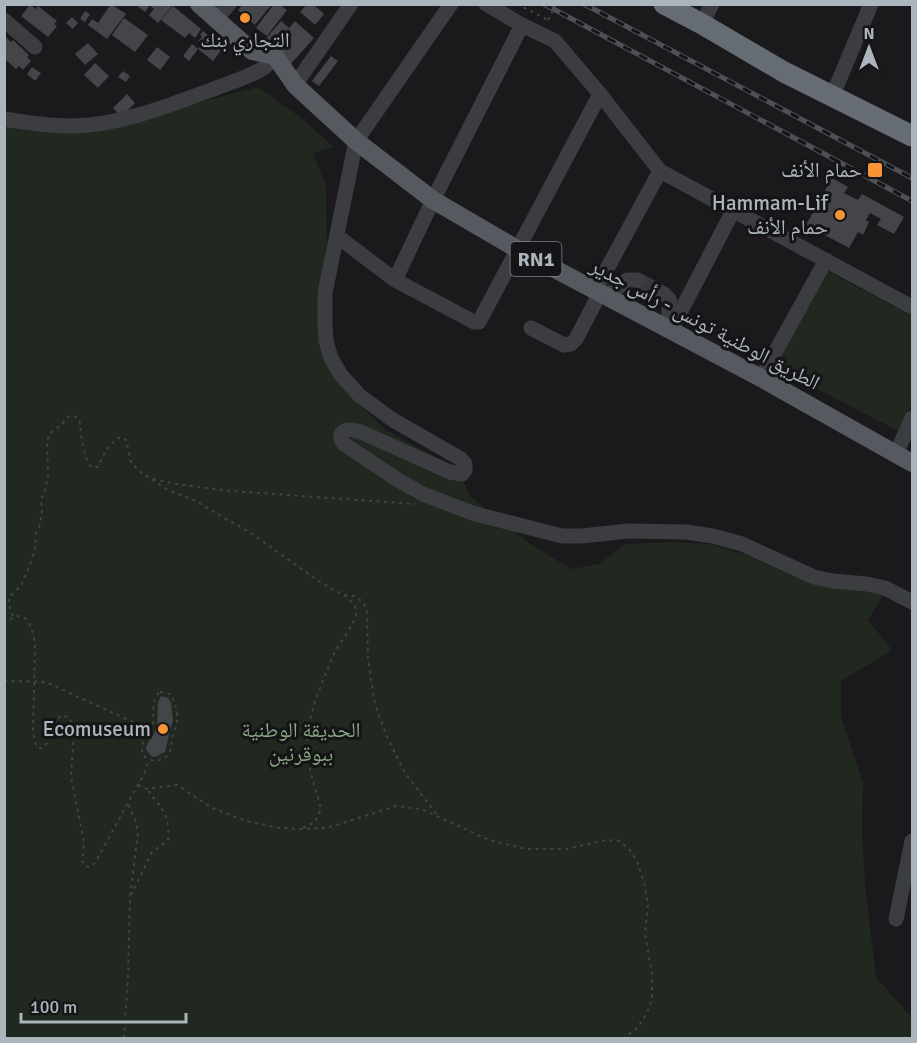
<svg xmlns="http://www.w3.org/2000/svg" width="917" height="1043" font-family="Signika,'Noto Naskh Arabic',sans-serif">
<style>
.green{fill:#20281f}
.building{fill:#444549}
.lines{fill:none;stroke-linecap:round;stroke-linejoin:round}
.minor-tunnel{stroke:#37393c;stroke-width:15;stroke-dasharray:15 8;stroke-linecap:butt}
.path{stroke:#414448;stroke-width:2;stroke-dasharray:3 4.5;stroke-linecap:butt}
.minor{stroke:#3b3d41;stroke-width:15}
.major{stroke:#565a60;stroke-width:18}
.highway{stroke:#666c73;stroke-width:21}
.rail-casing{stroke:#4d5156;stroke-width:5}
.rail{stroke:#151517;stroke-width:3;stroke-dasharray:9;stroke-linecap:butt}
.path-bridge{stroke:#414448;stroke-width:2;stroke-dasharray:3 4.5;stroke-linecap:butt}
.poi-dot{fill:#f99435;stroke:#151517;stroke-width:2}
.labels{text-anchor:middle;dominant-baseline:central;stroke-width:6;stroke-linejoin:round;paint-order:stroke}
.shield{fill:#151517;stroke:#7f848a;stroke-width:1.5}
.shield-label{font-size:20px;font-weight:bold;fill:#acb4bc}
.poi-label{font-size:21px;fill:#acb4bc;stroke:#151517;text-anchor:end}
.street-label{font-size:21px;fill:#acb4bc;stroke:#151517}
.park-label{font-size:21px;fill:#87a782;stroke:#151517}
</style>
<rect width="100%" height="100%" fill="#1a1a1c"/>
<!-- green -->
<g class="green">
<polygon points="258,87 300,117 334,147 313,153 326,186 327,247 319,324 330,370 355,400 386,430 457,469 471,497 529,543 571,569 599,564 626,544 675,542 710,544 750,556 790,574 884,593 868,620 892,650 841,681 841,716 863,783 862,828 865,884 876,977 912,1018 912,1038 5,1038 5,126 126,121"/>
<polygon points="827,271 912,316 912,403 898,431 775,367"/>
</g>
<!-- building -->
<g class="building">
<polygon points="111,4 126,14 107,39 88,25 92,19 98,23"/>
<polygon points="172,4 173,5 158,23 149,15 154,9 150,5 145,12 136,5"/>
<polygon points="243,4 272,4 255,25 238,10"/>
<polygon points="274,4 279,4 287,10 267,36 256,28"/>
<polygon points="307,4 313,4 324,14 315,25 300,12"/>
<polygon points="30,5 36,9 38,6 57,21 54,24 57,26 48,37 21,16"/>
<polygon points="173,6 201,29 195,38 189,33 185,38 161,20"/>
<polygon points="85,11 90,14 85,22 80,19"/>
<polygon points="72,17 78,23 73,29 66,23"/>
<polygon points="124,18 148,35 135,52 112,35"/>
<polygon points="281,21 289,28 295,21 314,38 290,65 263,42"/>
<polygon points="203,31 223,48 213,61 198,49 189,61 183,56 192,44 198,49 202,44 198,41 202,37 200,35"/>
<polygon points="6,37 11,42 13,40 29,55 27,57 31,61 23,70 19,66 16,69 4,58 4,39"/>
<polygon points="88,43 98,54 85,65 75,54"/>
<polygon points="157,47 170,57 160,70 147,60"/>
<polygon points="331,56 338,61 319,86 312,81"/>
<polygon points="95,63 109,76 98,88 84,75"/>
<polygon points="32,67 41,73 35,81 27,74"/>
<polygon points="123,71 130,76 126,82 118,77"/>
<polygon points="127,94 135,103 121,117 113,108"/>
<polygon points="832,178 848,187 844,193 858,200 862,194 904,217 894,234 877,225 881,219 870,213 866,220 869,222 863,235 858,232 849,248 806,225"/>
<polygon points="161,696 168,698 171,702 173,721 171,726 165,752 155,757 151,756 146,749 147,744 155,732 157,727 158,702"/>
</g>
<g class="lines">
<!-- minor-tunnel -->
<polyline class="minor-tunnel" points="638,280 664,294"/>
<!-- path -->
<g class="path">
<polyline points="517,4 548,20"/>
<polyline points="153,479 175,484 232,491 415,504"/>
<path d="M13,616L10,610L9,597L21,586L30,565L35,549L36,534L39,527L42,513L41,499L45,491L48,475L47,440L52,431L60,426L69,416L77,417C81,422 80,428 81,435C83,446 85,459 91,467H98C104,454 107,444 121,437L126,440L131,462L139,471L168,490L194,500L222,517L248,531L323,584L344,595L354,596L363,602L367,612L368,658L371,680L375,704L387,737L405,773L438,816"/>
<path d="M4,624C26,604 33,627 35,646L33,732L35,742L38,748H43C52,739 51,723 62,715C69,717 71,721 74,728L71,777L84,842L82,861L85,866L90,867L95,863L145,772L149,760"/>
<polyline points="4,681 46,682 150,730"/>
<path d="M160,692L170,694C175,701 178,712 177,721C177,727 173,733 172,739C171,745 171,752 167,756C158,764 142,762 142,748C142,740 150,735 152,727C156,715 149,701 160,692Z"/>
<polyline points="138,785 147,789 177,785 212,808 246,821 280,828 301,829 327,828 396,806 421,809 489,840 526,849 566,849 606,840 619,841 629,849 637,861 644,882 648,905 645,933 652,975 652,999 647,1013 638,1027 624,1038"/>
<path d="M303,828L315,822L321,809C318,796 313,783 310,769C300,729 319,690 334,654C339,643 355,624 356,614C357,605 350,600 344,595"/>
<path d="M131,895L152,852L168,840C170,812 161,809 147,789"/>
<polyline points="124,1038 128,975 130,897 138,832 135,819 128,804"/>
</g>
<!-- minor -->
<g class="minor">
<path d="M451,4L356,141L325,293V323L326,341L331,358L341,375L360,396L393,420L461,459L465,464V470L462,474L450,472L361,432C352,430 347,427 341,434V439L344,444L398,480L423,494L472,513L562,536H582L628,531L686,532L713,536L742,544L814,577L832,581L867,584L885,588L912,602"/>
<polyline points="486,4 522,25 555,41 600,94 660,171 912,307"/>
<polyline points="216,19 229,4"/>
<polyline points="4,20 35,47"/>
<polyline points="702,24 712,4"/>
<polyline points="295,85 351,4"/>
<polyline points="837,85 871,4"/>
<path d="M4,119C28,123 50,126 73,126C121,125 167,106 211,90C228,83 247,78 262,69C267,66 271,60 275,56"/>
<polyline points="337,236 395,280 474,322 479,322 600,94"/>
<polyline points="395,280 433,200 522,25"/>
<polyline points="595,291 660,171"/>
<polyline points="664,294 669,299 670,302 667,329"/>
<polyline points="606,297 627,280 638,280"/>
<polyline points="531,328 564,345 571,344 576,339 600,293"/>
<polyline points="671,330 734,209"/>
<polyline points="761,378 826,260"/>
<polyline points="896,454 912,418"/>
<polyline points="896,919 912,841"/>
</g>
<!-- major -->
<polyline class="major" points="199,4 252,51 275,56 295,85 356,141 433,200 517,249 761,378 912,463"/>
<!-- highway -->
<polyline class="highway" points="664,4 702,24 784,72 912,136"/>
<!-- rail casing -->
<g class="rail-casing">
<g id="rail">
<polyline points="544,4 912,201"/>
<polyline points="584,4 912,178"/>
</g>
</g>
<!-- rail -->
<use href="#rail" class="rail"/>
<!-- path-bridge -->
<polyline class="path-bridge" points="548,20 556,4"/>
</g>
<!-- markers -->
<g class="poi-dot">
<circle cx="245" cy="18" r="6"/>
<rect x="867" y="162" width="16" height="16" rx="3"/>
<circle cx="840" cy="215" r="6"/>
<circle cx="163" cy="729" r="6"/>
</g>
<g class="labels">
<!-- shield labels -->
<rect class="shield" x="510.5" y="242" width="51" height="34" rx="4.5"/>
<g class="shield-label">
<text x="536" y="259">RN1</text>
</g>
<!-- poi labels -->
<g class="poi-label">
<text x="245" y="40" text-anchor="middle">التجاري بنك</text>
<text x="862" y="170">حمام الأنف</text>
<text x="828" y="203">Hammam-Lif<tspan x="828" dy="24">حمام الأنف</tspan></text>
<text x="151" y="729">Ecomuseum</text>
</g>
<!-- street labels -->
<g class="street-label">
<text transform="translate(705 324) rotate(28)">الطريق الوطنية تونس - رأس جدير</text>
</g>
<!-- park labels -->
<g class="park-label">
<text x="301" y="730">الحديقة الوطنية<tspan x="301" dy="24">ببوقرنين</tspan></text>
</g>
</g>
<!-- border -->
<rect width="917" height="1043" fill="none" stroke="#acb4bc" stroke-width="12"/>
<!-- north arrow -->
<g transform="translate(869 48)" stroke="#151517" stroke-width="4.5" paint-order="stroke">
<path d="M0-4.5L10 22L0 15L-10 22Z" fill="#acb4bc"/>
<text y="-9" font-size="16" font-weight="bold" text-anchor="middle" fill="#acb4bc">N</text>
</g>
<!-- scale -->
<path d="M21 1013v9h165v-9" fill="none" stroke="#acb4bc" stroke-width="3"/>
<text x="30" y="1013" font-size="18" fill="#acb4bc" stroke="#151517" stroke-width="4.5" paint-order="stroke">100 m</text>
</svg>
